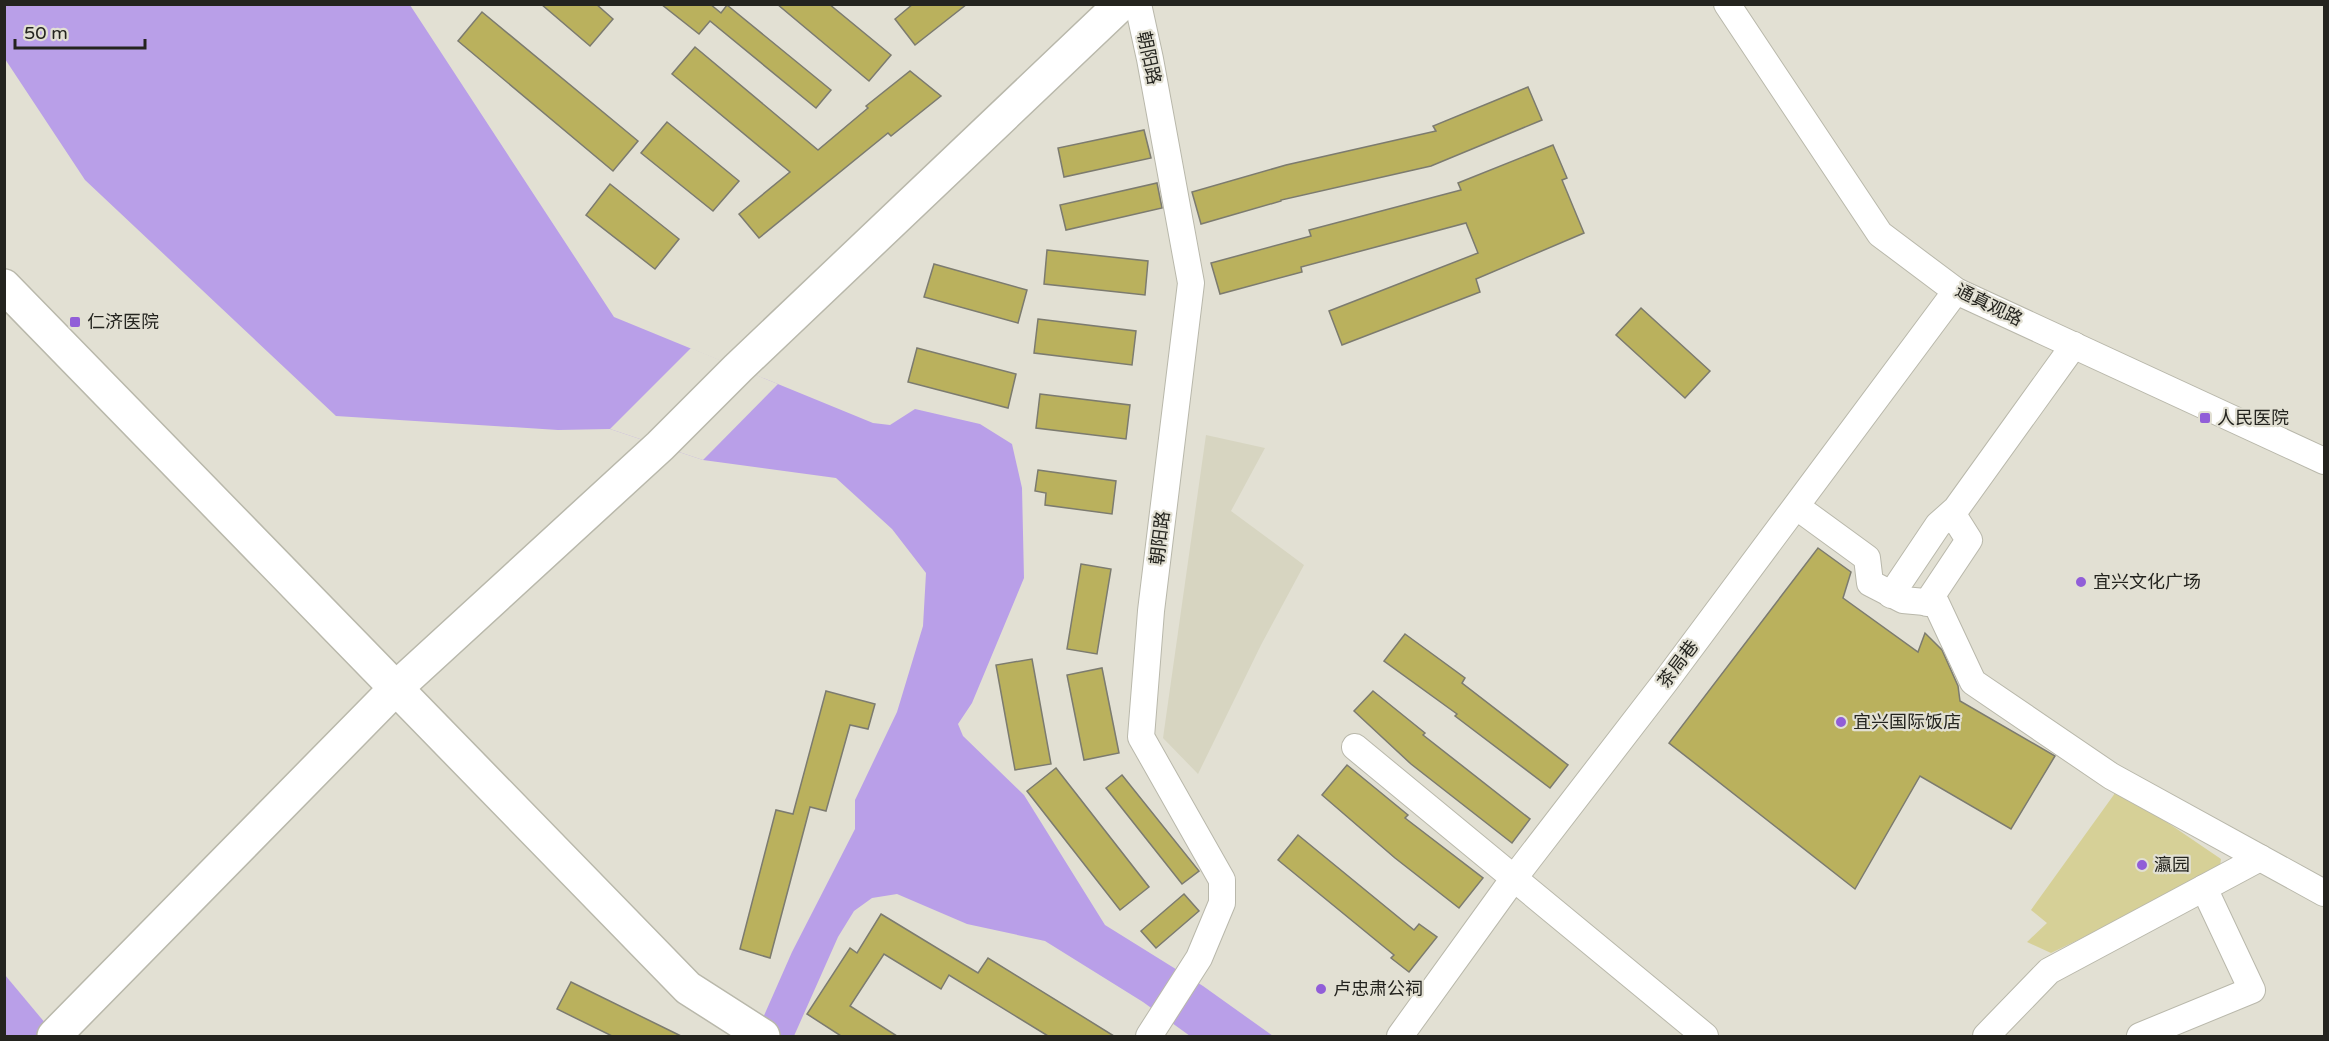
<svg xmlns="http://www.w3.org/2000/svg" width="2329" height="1041" font-family="'Varela Round','Noto Sans SC',sans-serif">
<style>
.built{fill:#d7d5c1}
.green{fill:#d6d097}
.water{fill:#b99fe8}
.pier{fill:#e2e0d3}
.building{fill:#bab15d;stroke:#7c7b6f;stroke-width:1.5}
.lines{fill:none;stroke-linecap:round;stroke-linejoin:round}
.minor-casing{stroke:#b9b8ab;stroke-width:28}
.major-casing{stroke:#b9b8ab;stroke-width:36}
.minor{stroke:#fff;stroke-width:26}
.major{stroke:#fff;stroke-width:33}
.poi-dot{fill:#915ed8;stroke:#e2e0d3;stroke-width:2}
.labels{text-anchor:middle;dominant-baseline:central;stroke-width:4.5;stroke-linejoin:round;paint-order:stroke}
.street-label{font-size:18px;fill:#24241f;stroke:#e2e0d3}
.poi-label{font-size:18px;fill:#24241f;stroke:#e2e0d3;text-anchor:start}
</style>
<rect width="100%" height="100%" fill="#e2e0d3"/>
<!-- built -->
<polygon class="built" points="1206,435 1265,448 1231,511 1304,565 1261,645 1198,774 1163,738"/>
<!-- green -->
<polygon class="green" points="2118,789 2221,859 2219,872 2051,953 2027,942 2047,923 2031,910"/>
<!-- water -->
<g class="water">
<polygon points="4,5 410,5 614,317 873,423 890,425 915,409 980,424 1012,444 1022,488 1024,578 972,703 958,724 963,736 1024,795 1105,925 1203,986 1273,1036 1190,1036 1143,1002 1045,941 967,924 897,894 872,898 854,911 838,937 794,1036 755,1036 792,952 855,829 855,800 897,712 923,626 926,573 892,529 836,478 703,460 610,429 558,430 336,416 85,180 5,59"/>
<polygon points="5,975 56,1036 5,1036"/>
</g>
<!-- pier -->
<polygon class="pier" points="691,348 778,384 703,460 610,429"/>
<!-- building -->
<g class="building">
<polygon points="541,4 596,4 613,19 590,46"/>
<polygon points="661,4 710,4 721,13 727,5 831,90 816,108 710,21 699,34"/>
<polygon points="777,4 829,4 891,55 869,81"/>
<polygon points="913,4 967,4 915,45 895,19"/>
<polygon points="482,12 638,141 613,171 458,41"/>
<polygon points="695,47 818,150 868,108 866,106 910,71 941,96 891,136 888,133 759,238 739,214 790,172 672,74"/>
<polygon points="1528,87 1542,120 1431,166 1281,200 1281,201 1201,224 1192,192 1286,165 1436,131 1433,126"/>
<polygon points="667,122 739,181 713,211 641,153"/>
<polygon points="1144,130 1151,158 1064,177 1058,148"/>
<polygon points="1553,145 1567,178 1562,180 1584,233 1476,279 1480,292 1342,345 1329,311 1478,253 1466,223 1301,267 1302,272 1220,294 1211,263 1311,236 1309,230 1461,190 1458,183"/>
<polygon points="1157,183 1162,208 1066,230 1060,205"/>
<polygon points="610,184 679,239 655,269 586,215"/>
<polygon points="1047,250 1148,261 1145,295 1044,284"/>
<polygon points="934,264 1027,290 1018,323 924,297"/>
<polygon points="1641,308 1710,371 1685,398 1616,335"/>
<polygon points="1038,319 1136,331 1132,365 1034,353"/>
<polygon points="917,348 1016,374 1008,408 908,382"/>
<polygon points="1040,394 1130,405 1126,439 1036,428"/>
<polygon points="1038,470 1116,481 1112,514 1045,505 1046,493 1035,491"/>
<polygon points="1818,548 1851,572 1843,598 1918,652 1925,633 1942,650 1958,686 1960,701 2055,756 2011,829 1920,776 1855,889 1669,743"/>
<polygon points="1081,564 1111,569 1097,654 1067,649"/>
<polygon points="1405,634 1465,678 1462,683 1568,765 1550,788 1455,716 1457,714 1384,661"/>
<polygon points="1032,659 1051,764 1015,770 996,665"/>
<polygon points="1102,668 1119,753 1084,760 1067,675"/>
<polygon points="826,691 875,704 868,729 850,725 826,811 810,807 770,958 740,949 776,810 793,814"/>
<polygon points="1373,691 1425,733 1423,735 1530,819 1512,843 1411,764 1354,711"/>
<polygon points="1347,765 1408,815 1405,818 1483,878 1459,908 1395,858 1322,795"/>
<polygon points="1056,768 1149,887 1120,910 1027,791"/>
<polygon points="1122,775 1199,871 1182,884 1106,788"/>
<polygon points="1298,835 1414,930 1419,924 1437,937 1409,972 1391,958 1394,955 1278,860"/>
<polygon points="1184,894 1199,911 1156,948 1141,931"/>
<polygon points="881,914 978,973 988,958 1114,1036 1048,1036 949,975 941,989 884,954 850,1006 897,1036 841,1036 807,1014 850,948 857,953"/>
<polygon points="571,982 681,1036 612,1036 557,1009"/>
</g>
<g class="lines">
<!-- minor casing -->
<g class="minor-casing">
<g id="minor">
<polyline points="1138,4 1150,59 1191,283 1151,611 1141,737 1222,880 1222,903 1199,958 1149,1036"/>
<polyline points="1727,4 1880,234 1956,291 2324,461"/>
<polyline points="1797,507 1867,558 1870,583 1903,600 1936,603 1973,682 2111,776 2324,893"/>
<polyline points="1891,595 1938,525 1956,509 2074,345"/>
<polyline points="1927,603 1969,540 1952,513"/>
<polyline points="1355,747 1705,1036"/>
<polyline points="1400,1036 1514,878 1665,682 1956,291"/>
<polyline points="1986,1036 2049,971 2260,858"/>
<polyline points="2140,1036 2252,990 2204,888"/>
</g>
</g>
<!-- major casing -->
<g class="major-casing">
<g id="major">
<polyline points="4,286 688,988 763,1036"/>
<polyline points="54,1036 395,689 660,446 738,368 1121,4"/>
</g>
</g>
<!-- minor -->
<use href="#minor" class="minor"/>
<!-- major -->
<use href="#major" class="major"/>
</g>
<!-- markers -->
<g class="poi-dot">
<rect x="69" y="316" width="12" height="12" rx="3"/>
<rect x="2199" y="412" width="12" height="12" rx="3"/>
<circle cx="2081" cy="582" r="6"/>
<circle cx="1841" cy="722" r="6"/>
<circle cx="2142" cy="865" r="6"/>
<circle cx="1321" cy="989" r="6"/>
</g>
<g class="labels">
<!-- street labels -->
<g class="street-label">
<text transform="translate(1149 58) rotate(78)">朝阳路</text>
<text transform="translate(1989 305) rotate(26)">通真观路</text>
<text transform="translate(1160 538) rotate(-83)">朝阳路</text>
<text transform="translate(1678 664) rotate(-53)">茶局巷</text>
</g>
<!-- poi labels -->
<g class="poi-label">
<text x="87" y="322">仁济医院</text>
<text x="2217" y="418">人民医院</text>
<text x="2093" y="582">宜兴文化广场</text>
<text x="1853" y="722">宜兴国际饭店</text>
<text x="2154" y="865">瀛园</text>
<text x="1333" y="989">卢忠肃公祠</text>
</g>
</g>
<!-- border -->
<rect width="2329" height="1041" fill="none" stroke="#24241f" stroke-width="12"/>
<!-- scale -->
<path d="M15 39v9h130v-9" fill="none" stroke="#24241f" stroke-width="3"/>
<text x="24" y="39" font-size="18" fill="#24241f" stroke="#e2e0d3" stroke-width="4.5" paint-order="stroke">50 m</text>
</svg>
